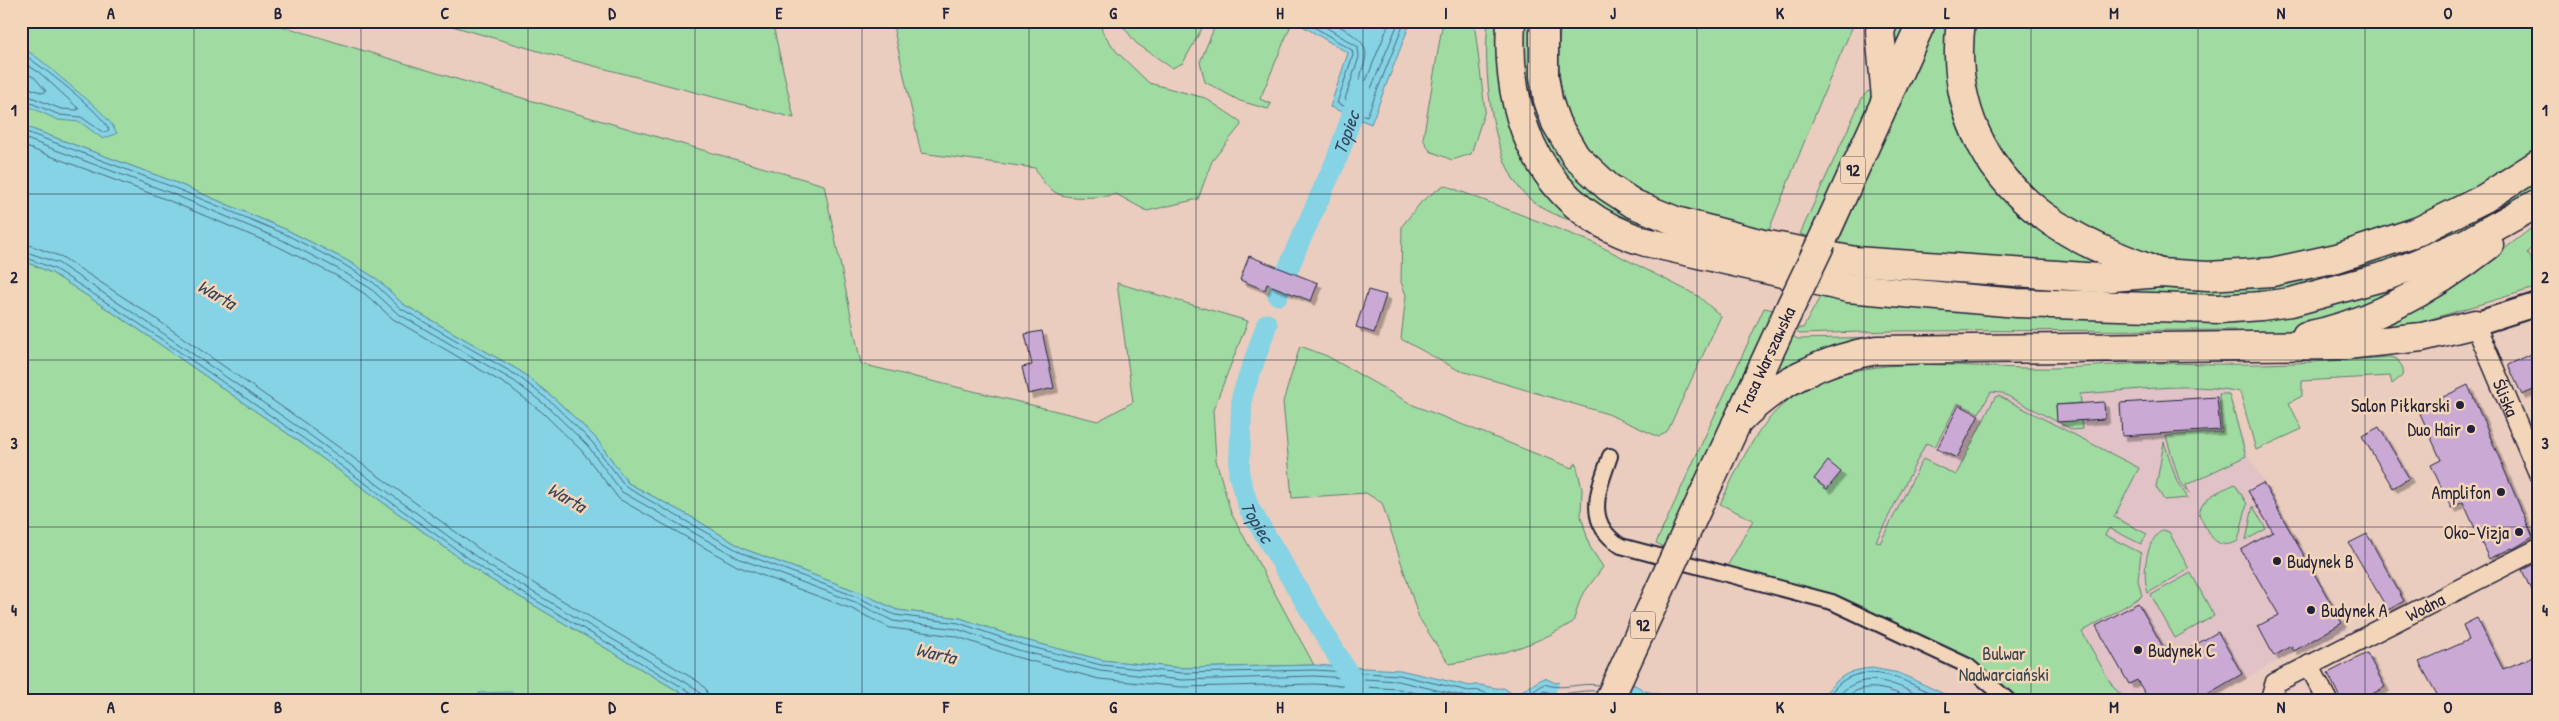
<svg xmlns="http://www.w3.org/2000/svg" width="2559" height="721" font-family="'Patrick Hand',sans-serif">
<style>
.built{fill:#e1c2c6}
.green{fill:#a0dba1;stroke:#617e6e}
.water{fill:#85d3e4;stroke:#5d8ca0}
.pier{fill:#ebcdbf}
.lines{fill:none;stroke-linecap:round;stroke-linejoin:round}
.shore{stroke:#4a697f;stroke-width:1}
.canal{stroke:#85d3e4;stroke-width:21}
.building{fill:#caaad5;stroke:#22223b;filter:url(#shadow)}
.pedestrian-casing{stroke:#22223b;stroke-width:18}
.minor-casing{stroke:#22223b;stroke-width:22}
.tertiary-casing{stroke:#22223b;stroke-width:26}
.primary-casing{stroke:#22223b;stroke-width:31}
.pedestrian{stroke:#f3d6b9;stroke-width:14}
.minor{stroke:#f3d6b9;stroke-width:19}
.tertiary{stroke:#f3d6b9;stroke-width:22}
.primary{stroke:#f3d6b9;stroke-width:28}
.primary-bridge-casing{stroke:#22223b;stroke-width:31;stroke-linecap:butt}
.primary-bridge{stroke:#f3d6b9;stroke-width:28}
.grid{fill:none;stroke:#22223b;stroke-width:1;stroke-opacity:0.55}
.poi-dot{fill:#22223b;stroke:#f3d6b9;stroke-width:2}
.labels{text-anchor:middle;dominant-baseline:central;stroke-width:5;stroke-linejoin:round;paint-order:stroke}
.shield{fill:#f3d6b9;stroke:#615861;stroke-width:1}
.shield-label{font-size:16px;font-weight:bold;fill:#22223b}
.street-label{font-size:18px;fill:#22223b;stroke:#f3d6b9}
.poi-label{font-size:18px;fill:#22223b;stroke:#f3d6b9;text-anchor:end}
.park-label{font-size:18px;fill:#3b474f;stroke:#f3d6b9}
.water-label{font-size:19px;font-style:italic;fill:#36455d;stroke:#f3d6b9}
.neatline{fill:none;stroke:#22223b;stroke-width:2}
.grid-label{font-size:16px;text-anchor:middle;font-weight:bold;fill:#22223b}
</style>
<defs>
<filter id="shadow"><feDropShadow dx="4.5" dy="4.5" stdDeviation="0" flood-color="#0004"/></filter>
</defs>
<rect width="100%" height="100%" fill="#ebcdbf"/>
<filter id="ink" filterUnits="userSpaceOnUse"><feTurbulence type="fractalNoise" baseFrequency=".02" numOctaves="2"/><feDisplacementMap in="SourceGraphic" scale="10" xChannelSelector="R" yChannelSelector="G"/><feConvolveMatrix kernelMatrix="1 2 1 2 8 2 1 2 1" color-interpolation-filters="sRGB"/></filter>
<g filter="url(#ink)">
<!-- built -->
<polygon class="built" points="2225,380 2248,454 2347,630 2302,651 2299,649 2207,700 2115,700 1854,540 1949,393"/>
<!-- green -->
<g class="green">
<polygon points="21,21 266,21 460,80 824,185 861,364 1098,421 1133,402 1117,283 1248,321 1213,410 1216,460 1231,513 1314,665 1182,668 1101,660 1021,639 960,618 897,610 859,592 744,549 695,519 628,483 596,438 555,399 520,371 403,304 377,279 346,260 287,230 172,181 21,125"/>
<polygon points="435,21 772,21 794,118 552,55"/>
<path d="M892,21H1101L1102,31L1116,51L1149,83L1205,98L1240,121L1241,125L1212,161L1198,199L1147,211L1116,194C1104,198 1069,199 1058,194C1047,188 1040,179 1035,168L921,153Z"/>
<polygon points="1119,21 1206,21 1183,63 1172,68 1136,43"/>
<polygon points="1217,21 1283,21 1291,25 1260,99 1271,104 1268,109 1240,101 1205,82 1200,62"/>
<polygon points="1443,21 1474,21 1485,110 1471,154 1452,160 1430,151 1423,139"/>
<path d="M1488,21H1504L1502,44L1579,220C1569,222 1559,216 1550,212C1538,206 1528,199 1520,189C1490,150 1483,68 1488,21Z"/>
<polygon points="1524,21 1536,21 1565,159 1759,251 1636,229 1573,187 1537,134 1522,66"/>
<path d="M1561,21H1855L1825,90L1767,235C1742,230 1718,221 1694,213C1594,178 1548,131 1561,21Z"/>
<polygon points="1897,21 1909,21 1900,37 1896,39 1892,33"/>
<polygon points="1934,21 1953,21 1970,147 2123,267 1834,252"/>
<polygon points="1972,21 2538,21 2538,148 2462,198 2410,222 2293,258 2198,264 2163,258 2097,236 2034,198 1994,147 1973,95"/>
<polygon points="1868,91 1872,93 1873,97 1812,231 1809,237 1800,234 1862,98"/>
<polygon points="2538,178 2538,189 2486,220 2380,268 2252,297 2077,293 2080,286 2219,290 2298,279"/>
<polygon points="1444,185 1592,242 1698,296 1721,316 1668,430 1659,437 1608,414 1458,370 1401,339 1406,295 1401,282 1402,226 1422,201"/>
<polygon points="2538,223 2538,243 2527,252 2538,275 2538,287 2421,322 2385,329 2384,327 2384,324 2498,254"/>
<polygon points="21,260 52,273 138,329 304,445 483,575 693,700 21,700"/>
<polygon points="2455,262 2324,324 2279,334 2238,335 2235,330 2232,330 1892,331 1799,334 1797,332 1799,328 1803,328 1820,297 1843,301 2198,319"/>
<polygon points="1825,271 2011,284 2013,286 2010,290 1923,286"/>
<polygon points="1764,308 1774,310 1668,549 1656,543"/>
<polygon points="1792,331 1794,337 1798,339 1880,337 1810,357 1783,368 1778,366"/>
<path d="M1300,346L1327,356L1413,405L1572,468L1576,463L1582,489L1581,516L1590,547L1603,567L1581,597L1573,622C1535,646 1493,657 1449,664L1419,618L1382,503L1366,493L1292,498L1283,402Z"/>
<path d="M2390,357L2397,359L2403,368L2402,376L2392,384L2390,376L2302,381V396L2289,403L2302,429L2256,450L2240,392C2188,381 2132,391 2080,394L2081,403L2056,405L2058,422L2081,420L2082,429L2073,430L2002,393L1991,392L1979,413L1958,403L1935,447L1926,443L1876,541L1880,543L1923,459L1956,475L1995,397L1999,396L2139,468L2114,517L2147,534L2141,544L2109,528L2105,535L2141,553L2138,580L2142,596L2082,632L2113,687L2127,700H1996L1958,669L1823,607L1720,579L1753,520L1720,504C1742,460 1761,413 1806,388C1875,352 1958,368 2032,368C2072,369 2113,364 2153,363C2189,363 2226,365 2262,364C2305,363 2348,360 2390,357Z"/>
<polygon points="2219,394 2229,394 2246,456 2186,485 2189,493 2179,480 2166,436 2222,432"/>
<polygon points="2164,442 2177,482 2188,498 2164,500 2156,487"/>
<path d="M2235,484L2247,504L2238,541C2215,553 2207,531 2199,514C2202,496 2221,491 2235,484Z"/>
<polygon points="2253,506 2266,529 2246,540"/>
<path d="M2163,530L2169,532L2189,569L2148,593C2142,575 2145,540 2163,530Z"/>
<polygon points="2191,573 2214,616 2175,638 2151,595"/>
</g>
<!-- water -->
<g class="water">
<polygon points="1294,21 1411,21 1371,124 1330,107 1348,53"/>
<path d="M21,48C39,56 50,69 65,81C84,98 104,110 117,133L103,139L80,122L58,120L21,103Z"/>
<path d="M21,125L172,181L287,230L346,260L377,279L403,304L520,371L555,399L596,438L628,483L695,519L744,549L859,592L897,610L960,618L1021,639L1102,660L1182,668L1314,665L1400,670L1470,686C1481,682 1491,690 1504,688L1511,693C1526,692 1532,683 1545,678L1555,683L1587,678L1635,685L1645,691L1683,700H693L483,575L304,445L138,329L52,273L21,260Z"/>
<path d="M1872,668L1899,673L1957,700H1818C1839,680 1840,671 1872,668Z"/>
<polygon points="513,692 522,700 481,700 479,693"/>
</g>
<!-- pier -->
<polygon class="pier" points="1587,676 1602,678 1592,700 1552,700 1561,680"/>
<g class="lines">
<!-- shore -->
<g class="shore">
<polyline points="1304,21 1352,50 1353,55 1337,103 1367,116 1405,21"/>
<polyline points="1316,21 1358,47 1359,57 1345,99 1363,108 1399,21"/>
<path d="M1331,21C1377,48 1369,48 1354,95L1359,98L1390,21"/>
<path d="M21,53C38,63 104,114 109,130L104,133L81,117L60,115L21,99"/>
<polyline points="21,61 40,73 79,109 77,110 61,109 21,93"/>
<polyline points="21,70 35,78 46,91 43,93 21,85"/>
<path d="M21,130L170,186L285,234L343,264L374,283L400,308L518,376L552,403L592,442L626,487L742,553L857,597L895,615L959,623L1020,644L1101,665L1182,673L1314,670L1399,675L1469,691C1481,689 1482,693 1492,695C1501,696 1502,695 1512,698L1534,691L1544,684C1564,691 1578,682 1599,685"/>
<polyline points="21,137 168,192 282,240 340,270 370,288 397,313 514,381 548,407 588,446 622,492 740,559 855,602 893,621 957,629 1018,650 1100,671 1182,680 1314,676 1398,681 1467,697 1479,696 1488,700"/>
<polyline points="21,145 165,199 279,247 337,276 365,294 393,319 510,387 543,413 582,451 619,499 737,566 852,609 890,628 955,636 1016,657 1099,679 1182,687 1314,684 1398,689 1447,700"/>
<polyline points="21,242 62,257 149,314 315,430 493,559 699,682 706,689 708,700"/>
<polyline points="21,250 58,263 144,320 311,436 489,566 695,688 700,693 701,700"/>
<polyline points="21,256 55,269 141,325 307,441 486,571 692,693 694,700"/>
<path d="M1530,700L1544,691C1561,698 1579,689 1597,691"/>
<path d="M1825,700C1830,694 1835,687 1841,682C1873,659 1915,686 1945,700"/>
<path d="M1834,700C1864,665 1894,684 1929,700"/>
<path d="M1844,700C1862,679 1890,689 1912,700"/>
</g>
<!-- canal -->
<g class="canal">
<path id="s1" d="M1278,295L1297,247L1336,161L1361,90"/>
<path id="s2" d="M1267,324L1242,396L1239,476L1249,508L1364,700"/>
</g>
</g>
<!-- building -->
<g class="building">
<polygon points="1249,256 1318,283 1311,301 1267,284 1265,290 1240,280"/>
<polygon points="1368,290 1386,295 1374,333 1356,327"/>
<polygon points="1042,331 1054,388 1028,394 1022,367 1032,365 1025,334"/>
<polygon points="2538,351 2538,388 2522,395 2508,365"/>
<polygon points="2468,385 2533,537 2513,549 2512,548 2489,559 2463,502 2451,508 2431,465 2441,460 2418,409"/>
<polygon points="2217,397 2220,430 2122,436 2120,403"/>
<polygon points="2104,402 2105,419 2057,422 2056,405"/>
<polygon points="1959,405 1979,415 1957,458 1937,449"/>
<polygon points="2379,427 2409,478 2393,488 2362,436"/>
<polygon points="1828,461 1841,472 1827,489 1814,479"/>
<polygon points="2263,483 2342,623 2294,651 2291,646 2274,656 2258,626 2279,615 2241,550 2273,532 2248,491"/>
<polygon points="2367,534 2404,601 2388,610 2349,543"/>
<polygon points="2536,563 2538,566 2538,606 2522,570"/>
<polygon points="2138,603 2170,659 2218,632 2242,674 2197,700 2191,700 2188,694 2177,700 2149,700 2137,680 2129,684 2096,626"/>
<polygon points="2477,618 2503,669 2538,655 2538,700 2440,700 2419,662 2469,640 2463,625"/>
<polygon points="2367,653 2385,687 2361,700 2341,700 2328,673"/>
</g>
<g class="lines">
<!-- pedestrian casing -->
<g class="pedestrian-casing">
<path id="pedestrian" d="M1610,456C1599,489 1583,522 1621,546L1832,602L1968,666L2008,700"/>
</g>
<!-- minor casing -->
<g class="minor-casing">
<g id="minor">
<path id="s3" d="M2475,324L2538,472"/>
<polyline points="2309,665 2327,700"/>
<path id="s4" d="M2270,700L2275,683L2538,549"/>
</g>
</g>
<!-- tertiary casing -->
<g class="tertiary-casing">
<polyline id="tertiary" points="2475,324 2538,304"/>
</g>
<!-- primary casing -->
<g class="primary-casing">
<g id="primary">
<path d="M1511,21C1505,121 1543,211 1646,242L1848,288L2017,303L2219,309L2261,306L2291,302L2389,275L2466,243L2538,203"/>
<polyline points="1544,21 1544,76 1548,100 1556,123 1576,157 1608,187 1634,204 1676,221 1763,244 1855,261 2100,278 2160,273 2208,276 2272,272 2337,258 2419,231 2485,198 2538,164"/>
<polyline points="1884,21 1880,31 1886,98"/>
<path d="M1961,21C1949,112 1991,188 2070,233C2097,249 2127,260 2157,272"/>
<polyline points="1822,241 1922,21"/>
<path d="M2306,336C2374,323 2435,287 2489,245"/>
<path d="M1736,424C1771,385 1825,358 1877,350L2346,345L2422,337L2475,324"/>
<polyline points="1678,550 1788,312"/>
</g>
</g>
<!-- pedestrian -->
<use href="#pedestrian" class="pedestrian"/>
<!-- minor -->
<use href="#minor" class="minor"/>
<!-- tertiary -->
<use href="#tertiary" class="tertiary"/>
<!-- primary -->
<use href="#primary" class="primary"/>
<!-- primary-bridge casing -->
<g class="primary-bridge-casing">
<g id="primary-bridge">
<polyline points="1788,312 1822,241"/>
<polyline points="1609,700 1678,550"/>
</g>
</g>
<!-- primary-bridge -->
<use href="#primary-bridge" class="primary-bridge"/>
</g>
</g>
<!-- grid -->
<path class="grid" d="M194,21V700M361,21V700M528,21V700M695,21V700M862,21V700M1029,21V700M1196,21V700M1363,21V700M1530,21V700M1697,21V700M1864,21V700M2031,21V700M2198,21V700M2365,21V700M21,194H2538M21,360H2538M21,527H2538"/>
<!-- markers -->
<g class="poi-dot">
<circle cx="2460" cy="405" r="5"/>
<circle cx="2471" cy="429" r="5"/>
<circle cx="2501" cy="492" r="5"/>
<circle cx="2519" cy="532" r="5"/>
<circle cx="2277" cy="561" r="5"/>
<circle cx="2311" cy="610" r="5"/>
<circle cx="2138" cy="650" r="5"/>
</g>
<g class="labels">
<!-- shield labels -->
<g class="shield">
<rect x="1840.5" y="156.5" width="25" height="27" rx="4"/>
<rect x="1630.5" y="611.5" width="25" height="27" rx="4"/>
</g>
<g class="shield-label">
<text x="1853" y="170">92</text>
<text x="1643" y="625">92</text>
</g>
<!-- street labels -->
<g class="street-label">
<text transform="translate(1765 361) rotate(-65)">Trasa Warszawska</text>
<text stroke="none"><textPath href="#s3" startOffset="80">Śliska</textPath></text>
<text stroke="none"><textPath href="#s4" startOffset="186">Wodna</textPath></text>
</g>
<!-- poi labels -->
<g class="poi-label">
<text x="2450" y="405">Salon Piłkarski</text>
<text x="2461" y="429">Duo Hair</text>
<text x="2491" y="492">Amplifon</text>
<text x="2509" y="532">Oko-Vizja</text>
<text x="2287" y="561" text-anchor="start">Budynek B</text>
<text x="2321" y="610" text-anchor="start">Budynek A</text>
<text x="2148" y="650" text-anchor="start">Budynek C</text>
</g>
<!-- park labels -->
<g class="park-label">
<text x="2004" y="653">Bulwar<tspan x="2004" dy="21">Nadwarciański</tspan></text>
</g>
<!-- water labels -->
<g class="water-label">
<text stroke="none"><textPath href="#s1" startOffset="176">Topiec</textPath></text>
<text transform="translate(217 294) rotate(30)">Warta</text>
<text transform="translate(567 497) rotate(30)">Warta</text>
<text stroke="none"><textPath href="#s2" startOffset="206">Topiec</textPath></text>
<text transform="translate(936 653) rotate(13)">Warta</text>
</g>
</g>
<!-- margin -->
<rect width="2559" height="721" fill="none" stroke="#f3d6b9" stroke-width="55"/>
<rect x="28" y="28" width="2504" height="666" class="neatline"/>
<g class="grid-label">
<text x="111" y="19">A</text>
<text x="278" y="19">B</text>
<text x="445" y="19">C</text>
<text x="612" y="19">D</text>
<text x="779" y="19">E</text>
<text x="946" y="19">F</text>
<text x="1113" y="19">G</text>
<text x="1280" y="19">H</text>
<text x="1446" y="19">I</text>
<text x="1613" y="19">J</text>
<text x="1780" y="19">K</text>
<text x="1947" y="19">L</text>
<text x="2114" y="19">M</text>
<text x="2281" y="19">N</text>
<text x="2448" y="19">O</text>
<text x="14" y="116">1</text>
<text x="2545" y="116">1</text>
<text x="14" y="283">2</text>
<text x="2545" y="283">2</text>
<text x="14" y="449">3</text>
<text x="2545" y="449">3</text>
<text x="14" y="616">4</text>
<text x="2545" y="616">4</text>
<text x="111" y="713">A</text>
<text x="278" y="713">B</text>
<text x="445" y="713">C</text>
<text x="612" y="713">D</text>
<text x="779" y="713">E</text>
<text x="946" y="713">F</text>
<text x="1113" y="713">G</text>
<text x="1280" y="713">H</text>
<text x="1446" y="713">I</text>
<text x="1613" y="713">J</text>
<text x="1780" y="713">K</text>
<text x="1947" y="713">L</text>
<text x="2114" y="713">M</text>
<text x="2281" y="713">N</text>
<text x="2448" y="713">O</text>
</g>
</svg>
